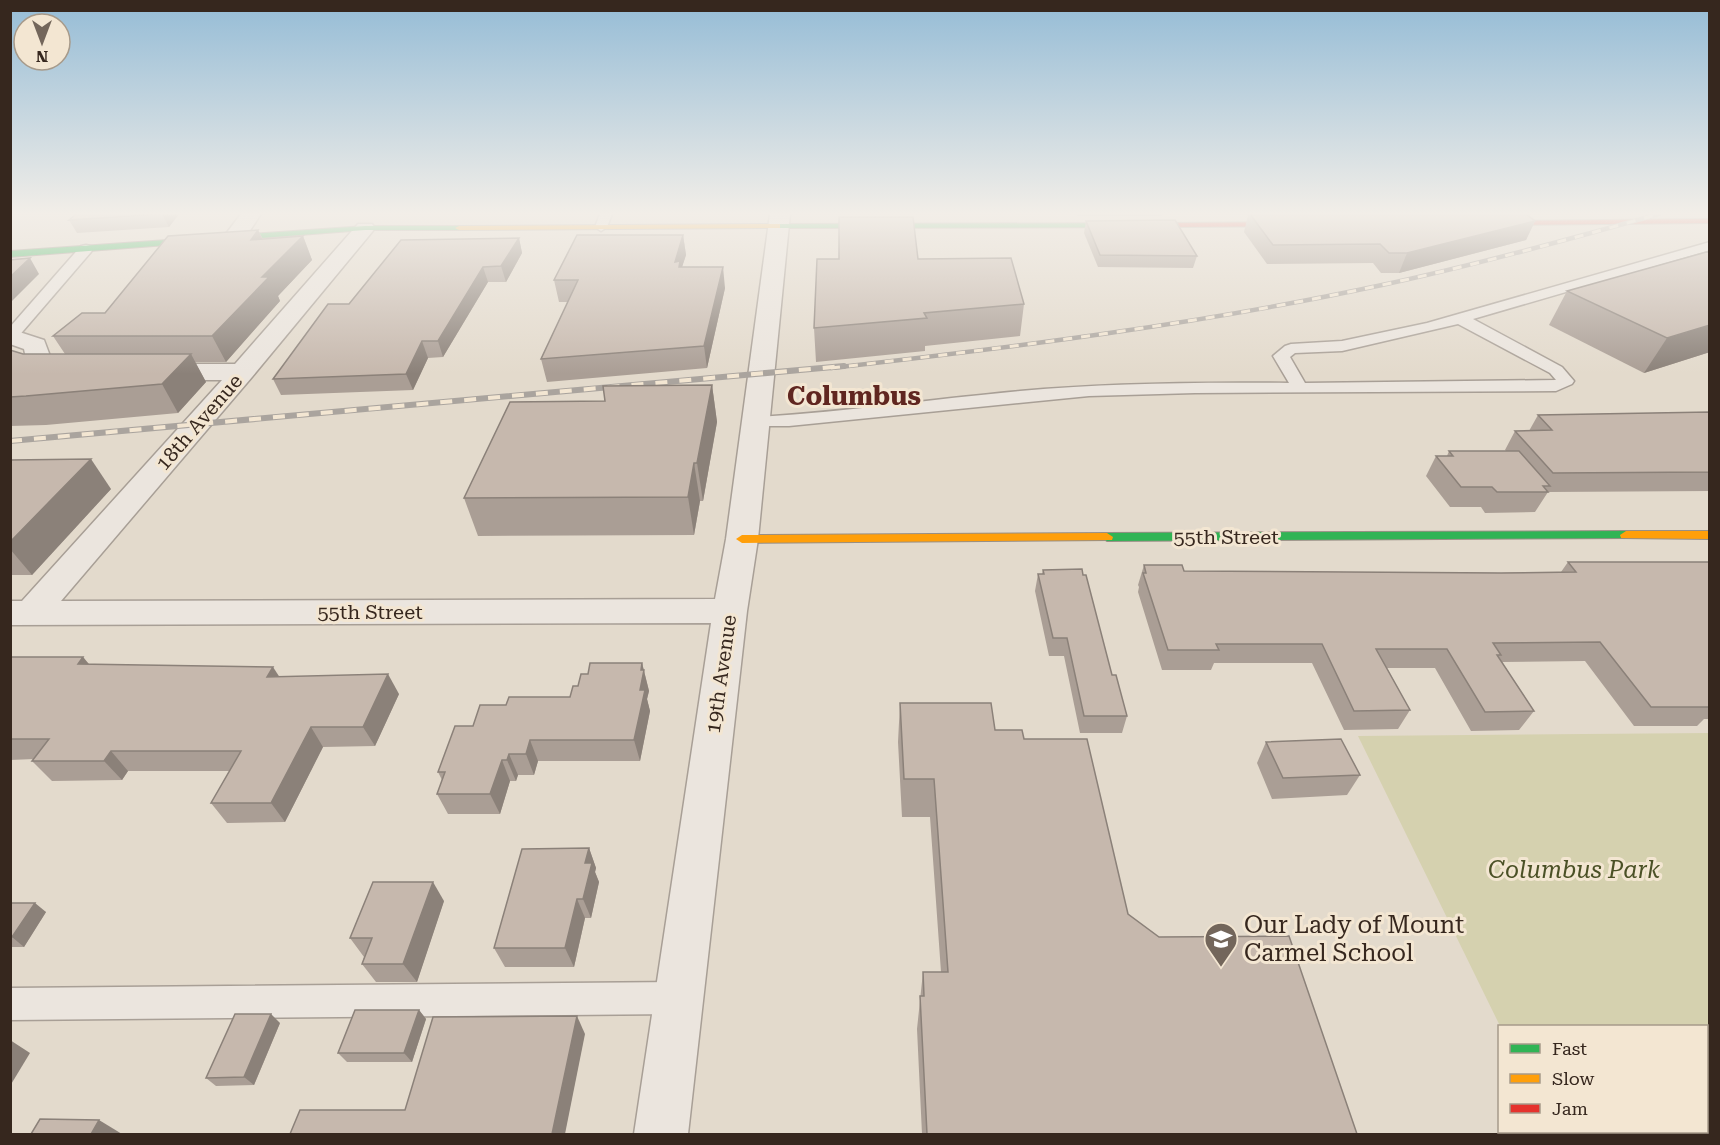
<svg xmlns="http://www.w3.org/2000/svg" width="1720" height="1145" font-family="'Roboto Serif',serif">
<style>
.green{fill:#d5d1af}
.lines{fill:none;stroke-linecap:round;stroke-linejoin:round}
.lane-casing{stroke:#a89f96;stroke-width:3}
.street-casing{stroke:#a89f96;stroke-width:3}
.fast-casing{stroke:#988f85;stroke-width:2}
.slow-casing{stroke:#988f85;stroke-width:2}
.jam-casing{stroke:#988f85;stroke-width:2}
.lane{fill:#ebe5de;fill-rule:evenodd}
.street{fill:#ebe5de;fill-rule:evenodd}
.fast{fill:#30b455;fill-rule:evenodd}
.slow{fill:#ff9f0a;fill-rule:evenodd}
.jam{fill:#e5322d;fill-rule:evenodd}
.rail-far1-casing{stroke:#aaa49e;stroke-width:4.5}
.rail-casing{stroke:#aaa49e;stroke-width:6}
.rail-far1{stroke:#f3e6d2;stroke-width:3;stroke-dasharray:9;stroke-linecap:butt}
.rail{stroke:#f3e6d2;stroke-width:4;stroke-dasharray:12;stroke-linecap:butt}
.wall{fill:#aa9e95}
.shaded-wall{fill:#8b8179}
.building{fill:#c6b8ad;stroke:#8b8179;stroke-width:1.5}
.labels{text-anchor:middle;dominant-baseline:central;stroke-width:6;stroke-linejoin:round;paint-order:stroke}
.street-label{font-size:20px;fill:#36271e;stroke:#f3e6d2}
.near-park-label{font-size:24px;font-style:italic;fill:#4b5126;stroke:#f3e6d2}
.near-poi-label{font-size:24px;fill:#36271e;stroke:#f3e6d2;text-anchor:start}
.district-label{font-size:26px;font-weight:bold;fill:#602620;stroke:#f3e6d2}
</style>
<rect width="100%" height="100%" fill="#e3dacc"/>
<!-- green -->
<polygon class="green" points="1709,733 1709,1134 1553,1134 1551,1132 1706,1132 1706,1026 1500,1026 1358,736"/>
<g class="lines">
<!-- lane casing -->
<g class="lane-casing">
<g id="lane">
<polygon points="600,214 612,214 607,227 601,231 595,227"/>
<path d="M1710,242V250L1473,319L1562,367L1574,381L1572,384L1556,391L1195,393L1089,396L789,426H750L747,422L750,418L756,417C844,412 932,399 1020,391C1109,383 1199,382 1289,383L1273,356L1285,346L1291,344L1342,341L1427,323ZM1458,324L1550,373L1556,380L1305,383L1290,357L1295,353L1342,351Z"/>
<polygon points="86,245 91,246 93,249 91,252 17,338 10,339 10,327 81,246"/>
<polygon points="678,982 689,987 694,998 689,1009 678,1014 10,1020 10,988"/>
</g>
</g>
<!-- street casing -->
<g class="street-casing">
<g id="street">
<path d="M241,214H261C251,228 243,248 225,243L222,239Z"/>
<polygon points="770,214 790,214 758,539 747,611 688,1134 634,1134 711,623 10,625 10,601 22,601 222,380 157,380 148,377 144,372 148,367 157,364 235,364 358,224 372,224 375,228 372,232 252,377 61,601 715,599 726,539"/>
<polygon points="10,329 44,340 53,364 76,367 80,372 76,377 67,380 33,377 29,372 24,349 10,344"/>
</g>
</g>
<!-- fast casing -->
<g class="fast-casing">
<g id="fast">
<polygon points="1162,223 1166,225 1165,227 777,228 773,226 777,224"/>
<polygon points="365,226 459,226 463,228 459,230 365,230 10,257 10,251"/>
<polygon points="1626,531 1632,535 1631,538 1107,541 1101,537 1107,533"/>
</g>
</g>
<!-- slow casing -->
<g class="slow-casing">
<g id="slow">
<polygon points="777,224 780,224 780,228 459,230 455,228 459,226"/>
<polygon points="1626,531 1710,531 1710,539 1621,538 1620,535"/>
<polygon points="1107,533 1113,537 1112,540 742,543 736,539 742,535"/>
</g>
</g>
<!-- jam casing -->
<g class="jam-casing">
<g id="jam">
<polygon points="1710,219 1710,223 1490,225 1486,223 1490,221"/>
<polygon points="1292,222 1296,224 1295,226 1162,227 1158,225 1162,223"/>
</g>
</g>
<!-- lane -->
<use href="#lane" class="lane"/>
<!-- street -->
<use href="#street" class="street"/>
<!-- fast -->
<use href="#fast" class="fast"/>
<!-- slow -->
<use href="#slow" class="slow"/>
<!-- jam -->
<use href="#jam" class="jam"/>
<!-- rail-far1 casing -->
<g class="rail-far1-casing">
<path id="rail-far1" d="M831,368C1016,347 1200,324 1382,285C1476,265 1567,240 1659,214"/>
</g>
<!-- rail casing -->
<g class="rail-casing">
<polyline id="rail" points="10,441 844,366"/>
</g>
<!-- rail-far1 -->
<use href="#rail-far1" class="rail-far1"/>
<!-- rail -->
<use href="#rail" class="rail"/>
</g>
<!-- wall -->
<g class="wall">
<polygon points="76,214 179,214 169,227 77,233 69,220"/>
<polygon points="1076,214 1162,214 1162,216 1077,216"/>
<polygon points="1231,214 1526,214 1535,221 1526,240 1399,273 1381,273 1373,263 1267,264 1244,232 1248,215 1232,215"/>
<polygon points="1086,221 1197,256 1193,268 1098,267 1084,233"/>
<polygon points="258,230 263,239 303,236 312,260 278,296 280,301 226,362 195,362 206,382 178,413 46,425 10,426 10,350 23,354 65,354 53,336 105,313"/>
<polygon points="683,235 686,255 682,267 725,288 707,368 547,382 541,359 568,302 559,302 554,280"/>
<polygon points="519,238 522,253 506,282 488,282 443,357 428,358 413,390 281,395 273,379 349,304"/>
<polygon points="918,259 1024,304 1020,336 925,346 925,351 816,362 814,328"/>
<polygon points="1567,291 1710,352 1644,373 1549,325"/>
<polygon points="712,385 717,422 703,501 700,501 694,535 478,536 464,498 605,401"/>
<polygon points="1710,412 1710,491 1548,492 1535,512 1485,513 1481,507 1450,507 1426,476 1436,456 1447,456 1449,451 1506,451 1505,450 1515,431 1529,431 1538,415"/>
<polygon points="10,460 111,489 32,575 10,575"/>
<polygon points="1568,562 1710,562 1710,719 1704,719 1697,726 1634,726 1585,661 1502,662 1534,711 1519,730 1471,731 1435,668 1387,668 1410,710 1398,729 1344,730 1312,663 1214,663 1211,670 1162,670 1138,592 1139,587 1138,585 1144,565 1184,571 1501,573 1561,572"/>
<polygon points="1043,570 1112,675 1127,716 1122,733 1080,733 1064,656 1049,656 1035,591 1038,574 1042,574"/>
<polygon points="10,657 83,657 89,664 279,676 399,694 375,746 323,747 285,822 227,823 211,803 230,771 128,771 122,780 52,781 32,761 34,759 10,760"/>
<polygon points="642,663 649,691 647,699 650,711 640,761 538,761 534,775 518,775 516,781 510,781 500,814 448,814 437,794 442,780 438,772 473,726 506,705 570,697 578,686 588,674"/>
<polygon points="900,703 1024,739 1128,914 1357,1134 922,1134 917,1029 923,972 941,972 930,817 902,817 898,742"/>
<polygon points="1266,742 1360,775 1347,795 1272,799 1257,763"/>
<polygon points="589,848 596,868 595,872 599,882 591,918 585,918 574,967 505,967 494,948"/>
<polygon points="444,901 417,982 376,982 362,964 364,957 350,938"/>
<polygon points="10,903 46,912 24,947 10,947"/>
<polygon points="419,1010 426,1019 412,1062 347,1062 338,1053"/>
<polygon points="280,1023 254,1085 216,1086 206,1078"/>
</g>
<!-- shaded-wall -->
<g class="shaded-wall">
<polygon points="162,214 179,214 169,227"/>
<polygon points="1535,221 1526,240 1399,273 1407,253"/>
<polygon points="258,230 269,253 251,240"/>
<polygon points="683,235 686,255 681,270 675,262"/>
<polygon points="303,236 312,260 278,296 280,301 226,362 212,336 262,277"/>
<polygon points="519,238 522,253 506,282 501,266"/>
<polygon points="30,258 39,274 10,303 10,277"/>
<polygon points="483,267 488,282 443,357 438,341"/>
<polygon points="723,267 725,288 707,368 704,346"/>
<polygon points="1710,325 1710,352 1644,373 1667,338"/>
<polygon points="422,341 428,358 413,390 406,374"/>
<polygon points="191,354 206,382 178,413 162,384"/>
<polygon points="712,385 717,422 703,501 697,463"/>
<polygon points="91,459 111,489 32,575 10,549 10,542"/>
<polygon points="694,463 700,501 694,535 688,497"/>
<polygon points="83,657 99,677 78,664"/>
<polygon points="642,663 649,691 647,699 650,711 640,761 634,740"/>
<polygon points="273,667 286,687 267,677"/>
<polygon points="388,674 399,694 375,746 363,727"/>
<polygon points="311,727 323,747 285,822 271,803"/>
<polygon points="530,740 538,761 534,775 526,754"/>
<polygon points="111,751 128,771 122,780 104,761"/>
<polygon points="509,754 518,775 516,781 507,760"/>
<polygon points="502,760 510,781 500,814 490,794"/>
<polygon points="589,848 596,868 595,872 599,882 591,918 583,899 585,863"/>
<polygon points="433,882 444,901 417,982 403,964"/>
<polygon points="577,899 585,918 574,967 565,948"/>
<polygon points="35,903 46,912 24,947 12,937"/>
<polygon points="419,1010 426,1019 412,1062 404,1053"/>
<polygon points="271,1014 280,1023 254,1085 244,1077"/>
<polygon points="577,1016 585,1034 565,1134 552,1134"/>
<polygon points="10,1040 30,1053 10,1086"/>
<polygon points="99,1120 122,1134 91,1134"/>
</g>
<!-- building -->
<g class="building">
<polygon points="76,214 160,214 69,220"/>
<polygon points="1250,214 1526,214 1535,221 1407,253 1389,253 1380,244 1273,245"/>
<polygon points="839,217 913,217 918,259 1011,258 1024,304 924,313 927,318 814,328 817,259 839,259"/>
<polygon points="1175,220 1197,256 1100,255 1086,221"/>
<polygon points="258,230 251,240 303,236 262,277 269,277 212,336 53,336 82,313 105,313 168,236"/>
<polygon points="577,235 683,235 675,262 680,261 679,267 723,267 704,346 541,359 578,280 554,280"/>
<polygon points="519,238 501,266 483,267 438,341 422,341 406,374 273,379 328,304 349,304 401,240"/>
<polygon points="1710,251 1710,325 1667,338 1567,291"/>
<polygon points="30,258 10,277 10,260"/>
<polygon points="10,350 23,354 191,354 162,384 26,396 10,397"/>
<polygon points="712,385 697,463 694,463 688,497 464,498 510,402 605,401 603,386"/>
<polygon points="1710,412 1710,472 1553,473 1515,431 1552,430 1538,415"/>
<polygon points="1449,451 1519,451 1550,486 1543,486 1548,492 1497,492 1492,487 1461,487 1436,456 1453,456"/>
<polygon points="91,459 10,542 10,460"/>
<polygon points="1568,562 1710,562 1710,707 1651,707 1600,642 1493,643 1501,655 1497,655 1534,711 1485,712 1447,649 1376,649 1410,710 1354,711 1322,644 1216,644 1219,650 1168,650 1143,573 1146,573 1144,565 1182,565 1184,571 1501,573 1576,572"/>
<polygon points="1082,569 1083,575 1086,575 1112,675 1116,675 1127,716 1084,716 1067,638 1053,638 1038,574 1044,574 1043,570"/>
<polygon points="10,657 83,657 78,664 273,667 267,677 388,674 363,727 311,727 271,803 211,803 241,751 111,751 104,761 32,761 49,739 10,739"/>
<polygon points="590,663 642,663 641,670 644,670 640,690 645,690 634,740 530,740 526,754 509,754 507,760 502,760 490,794 437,794 445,772 438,772 455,726 473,726 480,705 506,705 509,697 570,697 573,686 578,686 581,674 588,674"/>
<polygon points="900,703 991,703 995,730 1022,730 1024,739 1087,739 1128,914 1159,937 1289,936 1357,1134 879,1134 927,1134 920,996 924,996 923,972 948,972 934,779 904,779"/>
<polygon points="1341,739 1360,775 1283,778 1266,742"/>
<polygon points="589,848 585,863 592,863 583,899 577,899 565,948 494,948 522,849"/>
<polygon points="373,882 433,882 403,964 362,964 372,938 350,938"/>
<polygon points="10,903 35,903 12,937 10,937"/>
<polygon points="355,1010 419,1010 404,1053 338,1053"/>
<polygon points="235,1014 271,1014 244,1077 206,1078"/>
<polygon points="577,1016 552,1134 290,1134 300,1110 405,1110 433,1017"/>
<polygon points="40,1119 99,1120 91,1134 31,1134"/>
</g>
<!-- sky -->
<linearGradient id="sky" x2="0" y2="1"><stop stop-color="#95bcd6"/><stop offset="0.57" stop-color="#f2eee8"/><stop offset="1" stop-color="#f2eee8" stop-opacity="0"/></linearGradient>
<rect width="1720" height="374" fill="url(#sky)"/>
<!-- icons -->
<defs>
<g id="school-pin" transform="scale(1.725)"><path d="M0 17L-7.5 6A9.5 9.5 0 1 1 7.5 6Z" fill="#73665b" stroke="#f3e6d2"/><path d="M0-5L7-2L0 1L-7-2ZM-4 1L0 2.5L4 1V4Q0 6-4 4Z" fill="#fff"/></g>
</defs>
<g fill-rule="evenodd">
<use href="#school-pin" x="1221" y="939"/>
</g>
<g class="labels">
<!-- street labels -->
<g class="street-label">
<text transform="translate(199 422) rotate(-49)">18th Avenue</text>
<text x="1226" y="537">55th Street</text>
<text x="370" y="612">55th Street</text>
<text transform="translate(721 674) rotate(-82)">19th Avenue</text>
</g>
<!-- near-park labels -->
<g class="near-park-label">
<text x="1574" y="870">Columbus Park</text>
</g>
<!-- near-poi labels -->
<g class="near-poi-label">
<text x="1244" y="925">Our Lady of Mount<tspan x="1244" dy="28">Carmel School</tspan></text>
</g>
<!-- district labels -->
<g class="district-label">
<text x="854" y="396">Columbus</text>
</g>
</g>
<!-- border -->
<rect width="1720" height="1145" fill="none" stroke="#36271e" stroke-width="24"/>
<!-- legend -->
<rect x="1498" y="1025" width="210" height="108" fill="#f3e6d2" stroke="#a79a8a" stroke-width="1.5"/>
<rect x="1510" y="1044" width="30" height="9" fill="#30b455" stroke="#a79a8a" stroke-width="1.5"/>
<text x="1552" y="1055" font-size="18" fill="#36271e">Fast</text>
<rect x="1510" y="1074" width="30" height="9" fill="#ff9f0a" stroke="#a79a8a" stroke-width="1.5"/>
<text x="1552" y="1085" font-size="18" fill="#36271e">Slow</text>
<rect x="1510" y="1104" width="30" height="9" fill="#e5322d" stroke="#a79a8a" stroke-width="1.5"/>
<text x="1552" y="1115" font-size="18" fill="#36271e">Jam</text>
<!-- north arrow -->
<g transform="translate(42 42) rotate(180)"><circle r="28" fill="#f3e6d2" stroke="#a79a8a" stroke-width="1.5"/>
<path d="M0-4.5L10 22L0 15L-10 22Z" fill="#73665b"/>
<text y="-9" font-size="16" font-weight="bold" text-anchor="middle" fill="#36271e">N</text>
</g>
</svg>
